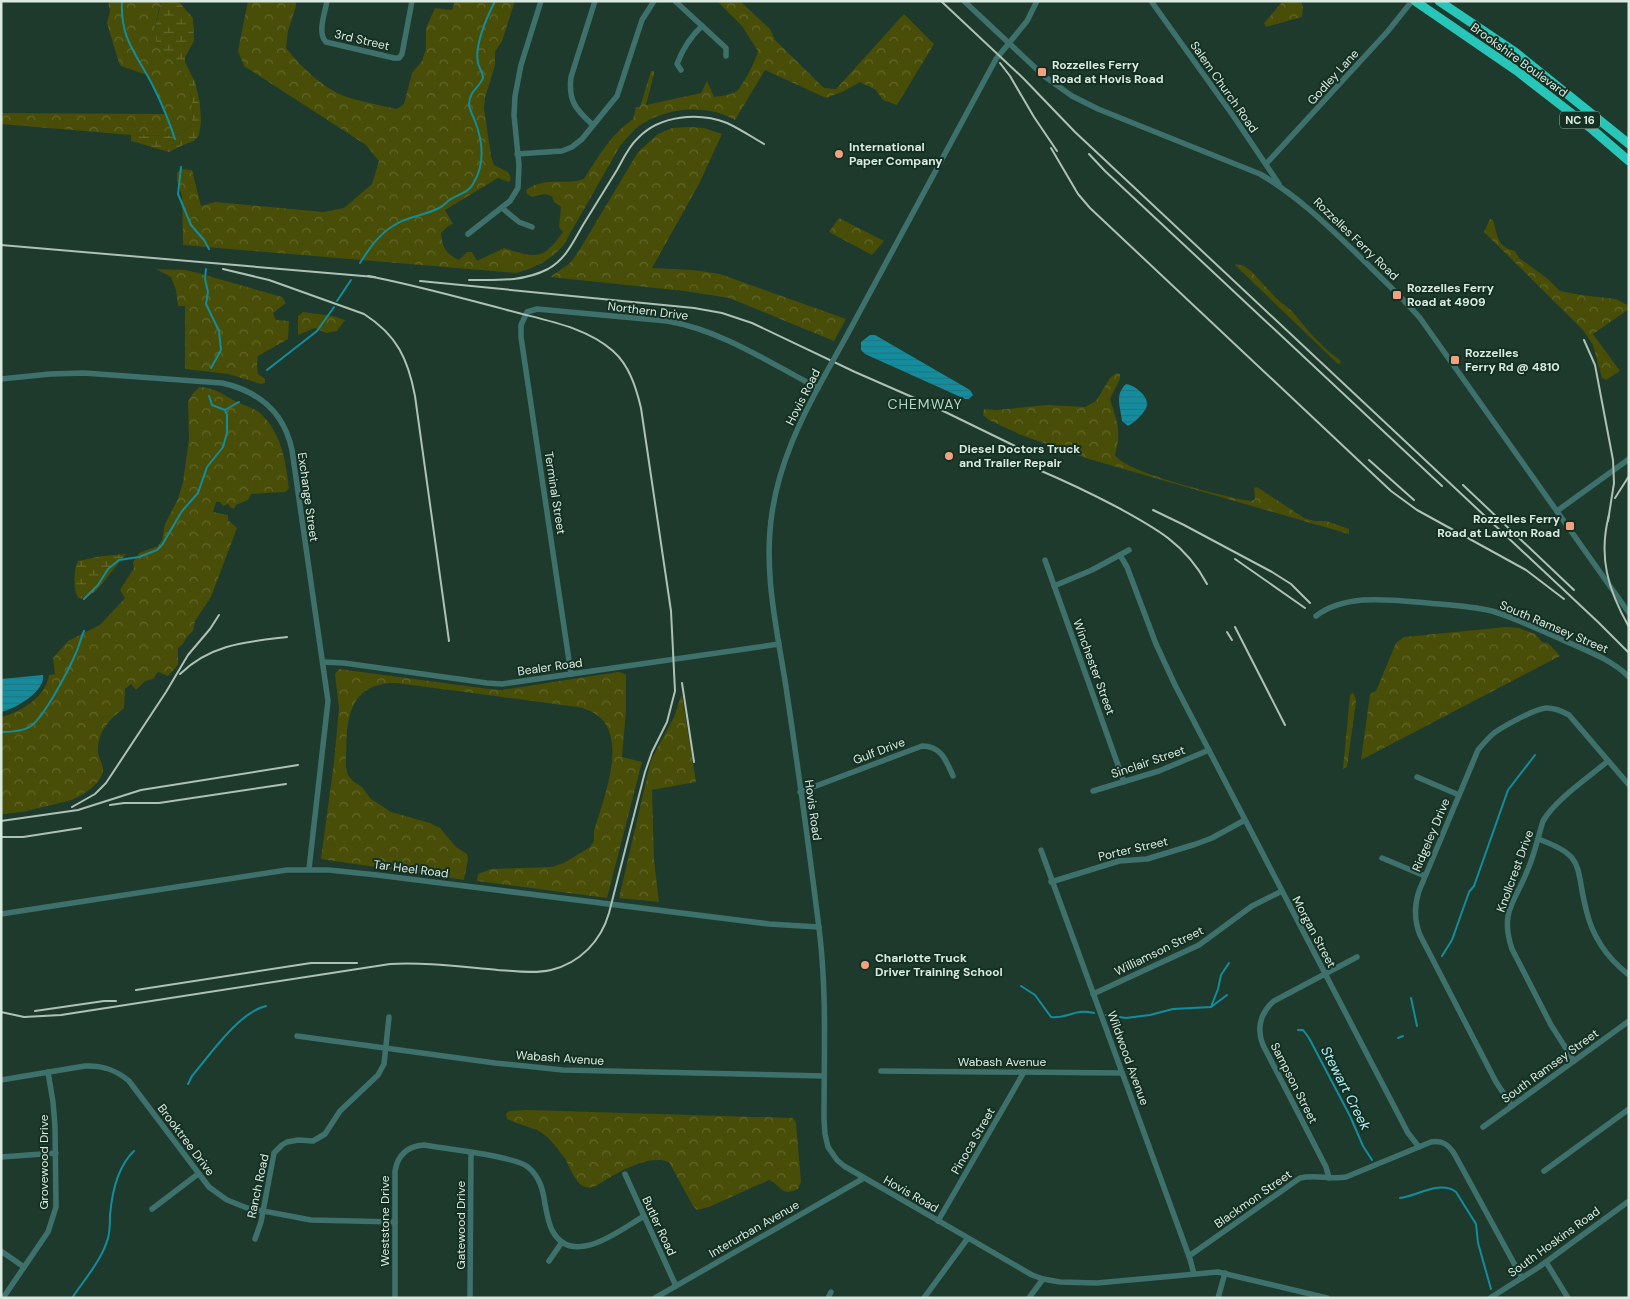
<svg xmlns="http://www.w3.org/2000/svg" width="1630" height="1299" font-family="'DM Sans',sans-serif">
<style>
.forest{fill:url(#forest-crowns)}
.wetland{fill:url(#wetland-marsh)}
.water{fill:url(#water-rules)}
.lines{fill:none;stroke-linecap:round;stroke-linejoin:round}
.stream{stroke:#138d9e;stroke-width:2}
.minor{stroke:#3f716c;stroke-width:5.5}
.highway{stroke:#28c6b9;stroke-width:9}
.rail{stroke:#aec1b7;stroke-width:2}
.minor-bridge{stroke:#3f716c;stroke-width:5.5}
.poi-dot{fill:#f2a07f;stroke:#143023;stroke-width:2}
.labels{text-anchor:middle;dominant-baseline:central;stroke-width:4;stroke-linejoin:round;paint-order:stroke}
.shield{fill:#143023;stroke:#9fb2a8;stroke-width:1}
.shield-label{font-size:11px;font-weight:bold;fill:#daeae1}
.street-label{font-size:12px;fill:#daeae1;stroke:#143023}
.poi-label{font-size:12px;font-weight:bold;fill:#daeae1;stroke:#143023;text-anchor:start}
.neighbourhood-label{font-size:14px;letter-spacing:1px;fill:#b7d7c6;stroke:#143023}
.water-label{font-size:14px;font-style:italic;fill:#b3eefa;stroke:#143023}
</style>
<defs>
<pattern id="forest-crowns" width="20" height="18" patternUnits="userSpaceOnUse" patternTransform="scale(1.25)"><rect width="20" height="18" fill="#484d07"/><path d="M2 6a3 3 0 1 1 6 0M12 15a3 3 0 1 1 6 0" fill="none" stroke="#62672b"/></pattern>
<pattern id="wetland-marsh" width="20" height="14" patternUnits="userSpaceOnUse" patternTransform="scale(1.25)"><rect width="20" height="14" fill="#484d07"/><path d="M1 5h8M5 5V1M11 12h8M15 12V8" fill="none" stroke="#62672b"/></pattern>
<pattern id="water-rules" width="6" height="5" patternUnits="userSpaceOnUse" patternTransform="scale(1.25)"><rect width="6" height="5" fill="#138d9e"/><path d="M0 2.5h6" fill="none" stroke="#23747e"/></pattern>
</defs>
<rect width="100%" height="100%" fill="#1e3a2d"/>
<!-- forest -->
<g class="forest">
<path d="M108,1H161C159,9 154,29 155,36C156,50 170,56 178,66C192,83 193,103 192,125L181,134L165,136L131,135L1,124V113L166,114L147,75L121,66L119,63L107,23L110,11Z"/>
<path d="M248,1H296V6L288,31L286,48C301,67 324,89 347,97C363,102 380,105 397,109L404,104L412,73L422,61L426,49V28L435,8L452,10L455,1H515L502,41L495,52V65L485,98L484,108L491,156L494,165L508,172L511,178L509,182L498,178L445,210L453,224L448,226L441,233C443,249 445,253 459,260L467,252H472L477,261L504,248C537,258 542,261 563,232L561,230L559,227L561,207L554,202L552,196L544,194L532,197L527,194L526,190C546,176 563,186 584,179C598,157 611,134 633,119L636,107H640L651,71H654V74L646,105L701,93L707,81L714,97C721,96 731,95 737,91C743,85 756,60 758,51L742,26L717,1H740L770,29L775,40L824,88L836,89L904,14L934,44L897,105L883,100L876,90L860,82L842,92L826,98L765,70L735,120C707,104 669,107 642,124C633,130 627,138 620,146L563,246C549,261 535,268 516,273L183,245L182,196L177,181V173L181,169L192,170L201,206L215,202L324,212L344,208L372,184L379,161L366,145L244,66L238,51Z"/>
<polygon points="1283,1 1301,1 1303,8 1302,17 1266,27 1264,23"/>
<polygon points="689,127 704,128 722,134 699,184 652,268 693,270 720,274 846,319 834,341 729,298 684,291 550,277 569,264 577,254 638,152 658,134 672,128"/>
<polygon points="839,218 884,241 872,255 829,232"/>
<path d="M1490,219L1493,220C1498,236 1496,246 1515,251L1519,258L1548,279L1560,291L1581,295L1616,299L1629,306V309L1593,334L1620,371L1606,380L1602,378L1593,345L1583,330L1484,232Z"/>
<polygon points="1236,264 1244,266 1251,271 1277,299 1292,311 1311,334 1329,352 1340,360 1341,363 1338,364 1235,265"/>
<polygon points="156,269 185,270 198,273 282,297 286,303 273,313 276,320 289,321 288,339 258,356 257,365 258,374 265,379 265,383 261,384 228,374 185,369 185,306 178,306 176,290 171,277"/>
<polygon points="303,312 333,316 345,320 337,331 326,333 315,328 298,335 298,316"/>
<path d="M1116,373L1120,374V379L1110,399C1117,422 1122,431 1115,455C1127,473 1220,495 1244,500L1252,501L1255,499L1254,488L1257,487L1304,518L1314,521H1326L1349,529V534L1089,459L1021,435L989,420L983,415L984,409L997,410L1047,405L1085,407L1096,401L1110,378Z"/>
<path d="M200,387C215,388 222,394 235,401C243,405 252,407 260,413C281,432 286,461 289,488L285,492L251,494L248,500L236,505L234,509L230,507L228,504L223,506L220,502H216L213,512L228,515V520L237,528L211,597L195,621L193,631L186,638L183,644L178,648V665L168,676L158,672L153,679L145,681L136,690L131,684L125,689L124,708C111,718 98,731 98,749C97,755 102,762 103,768C104,783 81,797 68,801L23,812L1,814V717C21,712 46,697 49,675L55,674L53,658L68,641L100,625L125,598L120,590L134,568L133,562L139,553L158,546L162,540L165,524L178,499L183,482L189,439L188,401L194,392Z"/>
<polygon points="1506,627 1519,628 1535,634 1542,642 1549,644 1560,656 1361,760 1370,694 1376,691 1396,643 1404,637"/>
<path d="M339,669L489,689L501,690L618,672L623,673L626,675V711L622,757L642,762L607,898L477,881L478,874L491,869L551,867L564,863L590,847L594,841V831C605,793 637,718 577,707L396,683C343,683 347,728 346,767L348,775L353,781L362,787L371,799L391,812L430,823L440,828L456,847L467,854L468,859L464,880L321,859L334,762L339,708L335,674Z"/>
<polygon points="1352,693 1354,694 1356,701 1347,767 1343,769 1350,695"/>
<polygon points="681,696 682,696 696,782 652,790 654,860 659,902 619,898 651,760 674,717"/>
<path d="M527,1110L793,1118L796,1123L801,1182L798,1189C779,1197 783,1186 769,1180L709,1207L697,1210L693,1206L669,1162C649,1154 621,1171 604,1181C599,1184 593,1189 586,1187C575,1185 570,1166 564,1157C556,1147 548,1135 537,1130C527,1126 517,1124 507,1119L506,1114L509,1111Z"/>
</g>
<!-- wetland -->
<g class="wetland">
<path d="M161,1H178L193,18L194,41L185,57V62L195,82L200,103L201,122L199,135L194,141L183,145L169,152L131,141V135L165,136L181,134L192,125C193,103 192,83 178,66C170,56 156,50 155,36C154,28 160,10 161,1Z"/>
<path d="M126,554L97,590L84,599C80,598 78,599 77,595C73,588 74,568 78,561L102,556Z"/>
</g>
<!-- water -->
<g class="water">
<polygon points="870,335 875,335 970,390 973,395 969,399 965,399 865,354 861,350 861,342"/>
<path d="M1126,384C1134,385 1148,395 1147,405C1146,412 1134,423 1128,426L1122,421C1121,408 1114,395 1126,384Z"/>
<path d="M43,675C46,691 15,709 1,712V679Z"/>
</g>
<g class="lines">
<!-- stream -->
<g class="stream">
<path d="M122,1C120,40 137,54 153,86C162,104 169,121 175,139"/>
<polyline points="181,167 178,194 191,225 204,240 209,249"/>
<path d="M360,263C369,249 378,235 393,226C407,216 424,216 439,208C444,206 447,201 451,199C459,194 468,193 473,184C485,165 483,142 475,121C473,116 469,109 469,104C470,90 479,88 483,78C483,72 479,68 478,63C474,45 487,17 495,1"/>
<polyline points="206,269 205,279 208,292 206,304 219,331 221,350 211,368"/>
<polyline points="337,301 351,280"/>
<polyline points="267,370 317,331 334,307"/>
<polyline points="209,396 212,405 225,410"/>
<polyline points="225,410 239,402"/>
<polyline points="84,599 98,585 108,569 119,560 139,557 157,550 162,545 182,511 198,493 207,467 223,447 227,433 227,415 225,410"/>
<path d="M1,732C10,732 24,731 31,726C45,716 69,669 76,653C79,646 81,638 84,631"/>
<polyline points="1442,956 1452,940 1469,892 1474,886 1508,790 1535,755"/>
<path d="M1021,986L1035,995L1051,1017C1069,1019 1073,1008 1094,1013"/>
<polyline points="1411,998 1417,1026"/>
<polyline points="1211,1007 1218,989 1221,975 1229,963"/>
<polyline points="1106,1015 1126,1018 1150,1015 1173,1009 1211,1007 1227,995"/>
<polyline points="1298,1030 1303,1030 1309,1038 1350,1116 1363,1146 1372,1160"/>
<polyline points="1398,1038 1403,1036"/>
<path d="M188,1084L192,1076C210,1055 239,1012 266,1006"/>
<path d="M1400,1198C1417,1196 1440,1180 1456,1192L1476,1224L1478,1243L1491,1289"/>
<path d="M72,1298C84,1280 102,1260 108,1238C110,1231 110,1222 110,1215C112,1192 117,1167 134,1151"/>
</g>
<!-- minor -->
<g class="minor">
<path d="M327,1C325,13 317,33 326,42L394,58H399L402,54L412,1"/>
<polyline points="675,1 726,48 726,56"/>
<path d="M964,1L1044,76L1072,96L1098,109L1260,174C1296,195 1325,223 1355,252C1377,274 1400,295 1420,318L1629,613"/>
<polyline points="1151,1 1234,117 1279,184"/>
<path d="M681,70L677,64C683,48 690,37 702,26"/>
<path d="M593,125C576,110 568,101 571,77L595,1"/>
<polyline points="517,154 562,151 572,147 582,139 617,96 642,20 654,1"/>
<polyline points="1266,164 1388,31 1412,1"/>
<polyline points="502,208 519,222 532,227"/>
<polyline points="468,234 510,201 518,188 519,165 514,115 515,96 521,65 541,1"/>
<polyline points="846,337 996,59 1027,21 1037,1"/>
<path d="M825,375C801,418 779,464 772,513C763,572 777,629 786,687C798,767 809,848 819,928C827,991 824,1055 824,1119L825,1134L828,1147L837,1160L844,1166L1032,1275L1043,1279L1060,1282L1097,1283L1218,1272L1327,1298"/>
<path d="M1,379L50,374L84,373L222,383C258,391 284,412 292,450L328,701L309,869"/>
<polyline points="1557,511 1629,459"/>
<polyline points="1120,555 1127,567 1156,644 1175,685 1408,1133 1419,1147"/>
<polyline points="1045,560 1124,782"/>
<polyline points="1054,586 1092,570 1129,550"/>
<path d="M1316,616C1346,593 1391,600 1427,603C1449,605 1470,606 1492,611C1516,618 1539,630 1563,640C1585,650 1611,659 1629,677"/>
<polyline points="323,662 344,663 487,683 502,684 779,644"/>
<path d="M571,674L521,337V325L527,312L537,309L667,321C721,330 770,363 818,388"/>
<polyline points="1417,777 1459,795"/>
<polyline points="1093,791 1159,771 1209,750"/>
<path d="M800,792L922,746C941,746 946,760 953,776"/>
<path d="M1538,839C1586,856 1575,866 1586,909C1592,936 1607,958 1629,975"/>
<polyline points="1041,850 1190,1259 1194,1274"/>
<polyline points="1382,858 1425,876"/>
<polyline points="1051,882 1119,861 1147,859 1196,844 1212,838 1245,820"/>
<polyline points="1,914 287,870 329,870 377,875 769,924 819,927"/>
<polyline points="1093,994 1199,945 1252,906 1282,891"/>
<polyline points="297,1036 495,1063 563,1070 824,1076"/>
<path d="M1574,1061L1551,1025L1512,949C1499,911 1516,901 1528,869C1535,853 1538,837 1543,821C1556,799 1588,778 1608,761"/>
<polyline points="881,1071 1122,1073"/>
<path d="M1,1080L85,1066C103,1065 116,1070 129,1081L209,1187L227,1200L247,1208L311,1220L395,1222"/>
<path d="M1512,1106L1496,1082L1420,935C1414,920 1414,906 1419,891L1478,750C1483,744 1488,738 1494,733C1504,726 1536,708 1547,708C1556,708 1562,711 1569,715L1629,785"/>
<polyline points="1483,1127 1629,1021"/>
<polyline points="1,1157 56,1153"/>
<polyline points="1544,1171 1629,1109"/>
<polyline points="625,1174 676,1286"/>
<path d="M1329,1178L1326,1167L1263,1045C1256,1028 1261,1012 1274,1001L1357,957"/>
<polyline points="152,1209 198,1174"/>
<polyline points="938,1221 1024,1072"/>
<polyline points="255,1239 261,1222 274,1153 282,1145 287,1142 298,1140 313,1141 325,1134 340,1111 378,1075 384,1064 389,1017"/>
<polyline points="1,1251 24,1267"/>
<path d="M1189,1256L1300,1178C1316,1174 1330,1180 1346,1177L1431,1142C1443,1140 1449,1145 1455,1155L1522,1278"/>
<polyline points="549,1261 562,1242"/>
<polyline points="1546,1262 1568,1298"/>
<polyline points="3,1298 48,1232 56,1207 55,1126 53,1102 48,1072"/>
<path d="M395,1298V1171C398,1154 408,1146 424,1145C446,1149 514,1156 528,1167C540,1177 543,1190 545,1204C547,1213 548,1222 552,1230C572,1269 620,1230 644,1216"/>
<polyline points="470,1298 471,1153"/>
<polyline points="655,1298 864,1178"/>
<polyline points="828,1298 831,1292"/>
<polyline points="924,1298 968,1238"/>
<polyline points="1029,1298 1043,1279"/>
<polyline points="1218,1298 1225,1273"/>
<polyline points="1490,1298 1539,1267 1629,1201"/>
</g>
<!-- highway -->
<g class="highway">
<polyline points="1415,1 1517,71 1593,130 1629,161"/>
<polyline points="1439,1 1515,52 1629,144"/>
</g>
<!-- rail -->
<g class="rail">
<polyline points="941,1 1023,78 1075,132 1598,622 1629,653"/>
<polyline points="1000,63 1010,76 1034,117 1057,151"/>
<polyline points="1051,148 1078,194 1090,208 1391,491 1417,510 1526,570 1564,599"/>
<polyline points="1089,154 1105,171 1442,486"/>
<polyline points="1,245 375,277"/>
<path d="M223,269L269,280L364,314C397,335 408,359 415,396L449,641"/>
<path d="M469,280C496,280 523,282 548,269C566,259 573,242 583,225C594,207 606,188 617,170C623,159 629,146 638,138C660,115 699,112 727,123C740,129 752,137 764,144"/>
<polyline points="420,281 694,308 722,313 752,323 855,372 935,407 1015,446"/>
<polyline points="1584,340 1595,365 1613,460 1614,483 1608,521"/>
<polyline points="1369,460 1414,500"/>
<path d="M1039,470C1065,481 1090,493 1115,506C1154,527 1186,544 1207,584"/>
<polyline points="1463,485 1574,590"/>
<polyline points="1615,498 1629,476"/>
<polyline points="1153,510 1184,525 1272,572 1291,584 1310,603"/>
<path d="M1609,515C1598,557 1608,590 1629,627"/>
<polyline points="1235,559 1305,608"/>
<polyline points="1235,627 1285,725"/>
<polyline points="1227,632 1232,640"/>
<path d="M180,674C211,644 246,642 287,637"/>
<polyline points="682,683 694,762"/>
<polyline points="110,805 124,803 159,803 286,784"/>
<polyline points="72,807 95,794 106,783 166,692 188,655 210,629 219,615"/>
<polyline points="1,821 78,810 141,790 298,765"/>
<polyline points="1,837 23,837 81,828"/>
<polyline points="136,990 311,963 357,963"/>
<polyline points="35,1011 104,1001 116,1001"/>
<path d="M1,1012L24,1017L61,1015L390,964C425,962 462,967 498,970C515,971 534,974 551,970C580,963 601,941 609,913L645,772L652,752L667,722L675,691L671,611L641,408C636,387 629,365 613,351C585,326 543,320 507,310C461,298 415,285 368,276"/>
</g>
<!-- minor-bridge -->
<polyline class="minor-bridge" points="825,375 846,337"/>
</g>
<!-- markers -->
<g class="poi-dot">
<rect x="1037" y="67" width="10" height="10" rx="2.5"/>
<circle cx="839" cy="154" r="5"/>
<rect x="1392" y="290" width="10" height="10" rx="2.5"/>
<rect x="1450" y="355" width="10" height="10" rx="2.5"/>
<circle cx="949" cy="456" r="5"/>
<rect x="1565" y="521" width="10" height="10" rx="2.5"/>
<circle cx="865" cy="965" r="5"/>
</g>
<g class="labels">
<!-- shield labels -->
<rect class="shield" x="1560" y="111.5" width="40" height="17" rx="4"/>
<g class="shield-label">
<text x="1580" y="120">NC 16</text>
</g>
<!-- street labels -->
<g class="street-label">
<text transform="translate(362 40) rotate(13)">3rd Street</text>
<text transform="translate(1519 60) rotate(36)">Brookshire Boulevard</text>
<text transform="translate(1333 77) rotate(-48)">Godley Lane</text>
<text transform="translate(1224 87) rotate(55)">Salem Church Road</text>
<text transform="translate(1356 239) rotate(44)">Rozzelles Ferry Road</text>
<text transform="translate(648 311) rotate(7)">Northern Drive</text>
<text transform="translate(803 397) rotate(-63)">Hovis Road</text>
<text transform="translate(555 493) rotate(81)">Terminal Street</text>
<text transform="translate(308 497) rotate(82)">Exchange Street</text>
<text transform="translate(1554 627) rotate(23)">South Ramsey Street</text>
<text transform="translate(550 667) rotate(-8)">Bealer Road</text>
<text transform="translate(1094 667) rotate(70)">Winchester Street</text>
<text transform="translate(879 751) rotate(-21)">Gulf Drive</text>
<text transform="translate(1148 762) rotate(-19)">Sinclair Street</text>
<text transform="translate(813 810) rotate(82)">Hovis Road</text>
<text transform="translate(1431 835) rotate(-67)">Ridgeley Drive</text>
<text transform="translate(1133 849) rotate(-13)">Porter Street</text>
<text transform="translate(411 869) rotate(7)">Tar Heel Road</text>
<text transform="translate(1515 871) rotate(-70)">Knollcrest Drive</text>
<text transform="translate(1314 932) rotate(62)">Morgan Street</text>
<text transform="translate(1159 951) rotate(-26)">Williamson Street</text>
<text transform="translate(560 1058) rotate(4)">Wabash Avenue</text>
<text transform="translate(1128 1058) rotate(70)">Wildwood Avenue</text>
<text x="1002" y="1062">Wabash Avenue</text>
<text transform="translate(1550 1066) rotate(-36)">South Ramsey Street</text>
<text transform="translate(1294 1083) rotate(63)">Sampson Street</text>
<text transform="translate(186 1140) rotate(53)">Brooktree Drive</text>
<text transform="translate(973 1141) rotate(-60)">Pinoca Street</text>
<text transform="translate(44 1162) rotate(-90)">Grovewood Drive</text>
<text transform="translate(258 1186) rotate(-78)">Ranch Road</text>
<text transform="translate(911 1194) rotate(30)">Hovis Road</text>
<text transform="translate(1253 1199) rotate(-35)">Blackmon Street</text>
<text transform="translate(385 1221) rotate(-90)">Weststone Drive</text>
<text transform="translate(461 1225) rotate(-90)">Gatewood Drive</text>
<text transform="translate(659 1226) rotate(65)">Butler Road</text>
<text transform="translate(754 1229) rotate(-30)">Interurban Avenue</text>
<text transform="translate(1554 1242) rotate(-36)">South Hoskins Road</text>
</g>
<!-- poi labels -->
<g class="poi-label">
<text x="1052" y="65">Rozzelles Ferry<tspan x="1052" dy="14">Road at Hovis Road</tspan></text>
<text x="849" y="147">International<tspan x="849" dy="14">Paper Company</tspan></text>
<text x="1407" y="288">Rozzelles Ferry<tspan x="1407" dy="14">Road at 4909</tspan></text>
<text x="1465" y="353">Rozzelles<tspan x="1465" dy="14">Ferry Rd @ 4810</tspan></text>
<text x="959" y="449">Diesel Doctors Truck<tspan x="959" dy="14">and Trailer Repair</tspan></text>
<text x="1560" y="519" text-anchor="end">Rozzelles Ferry<tspan x="1560" dy="14">Road at Lawton Road</tspan></text>
<text x="875" y="958">Charlotte Truck<tspan x="875" dy="14">Driver Training School</tspan></text>
</g>
<!-- neighbourhood labels -->
<g class="neighbourhood-label">
<text x="925" y="404">CHEMWAY</text>
</g>
<!-- water labels -->
<g class="water-label">
<text transform="translate(1346 1088) rotate(63)">Stewart Creek</text>
</g>
</g>
<!-- border -->
<rect width="1630" height="1299" fill="none" stroke="#daeae1" stroke-width="5"/>
</svg>
